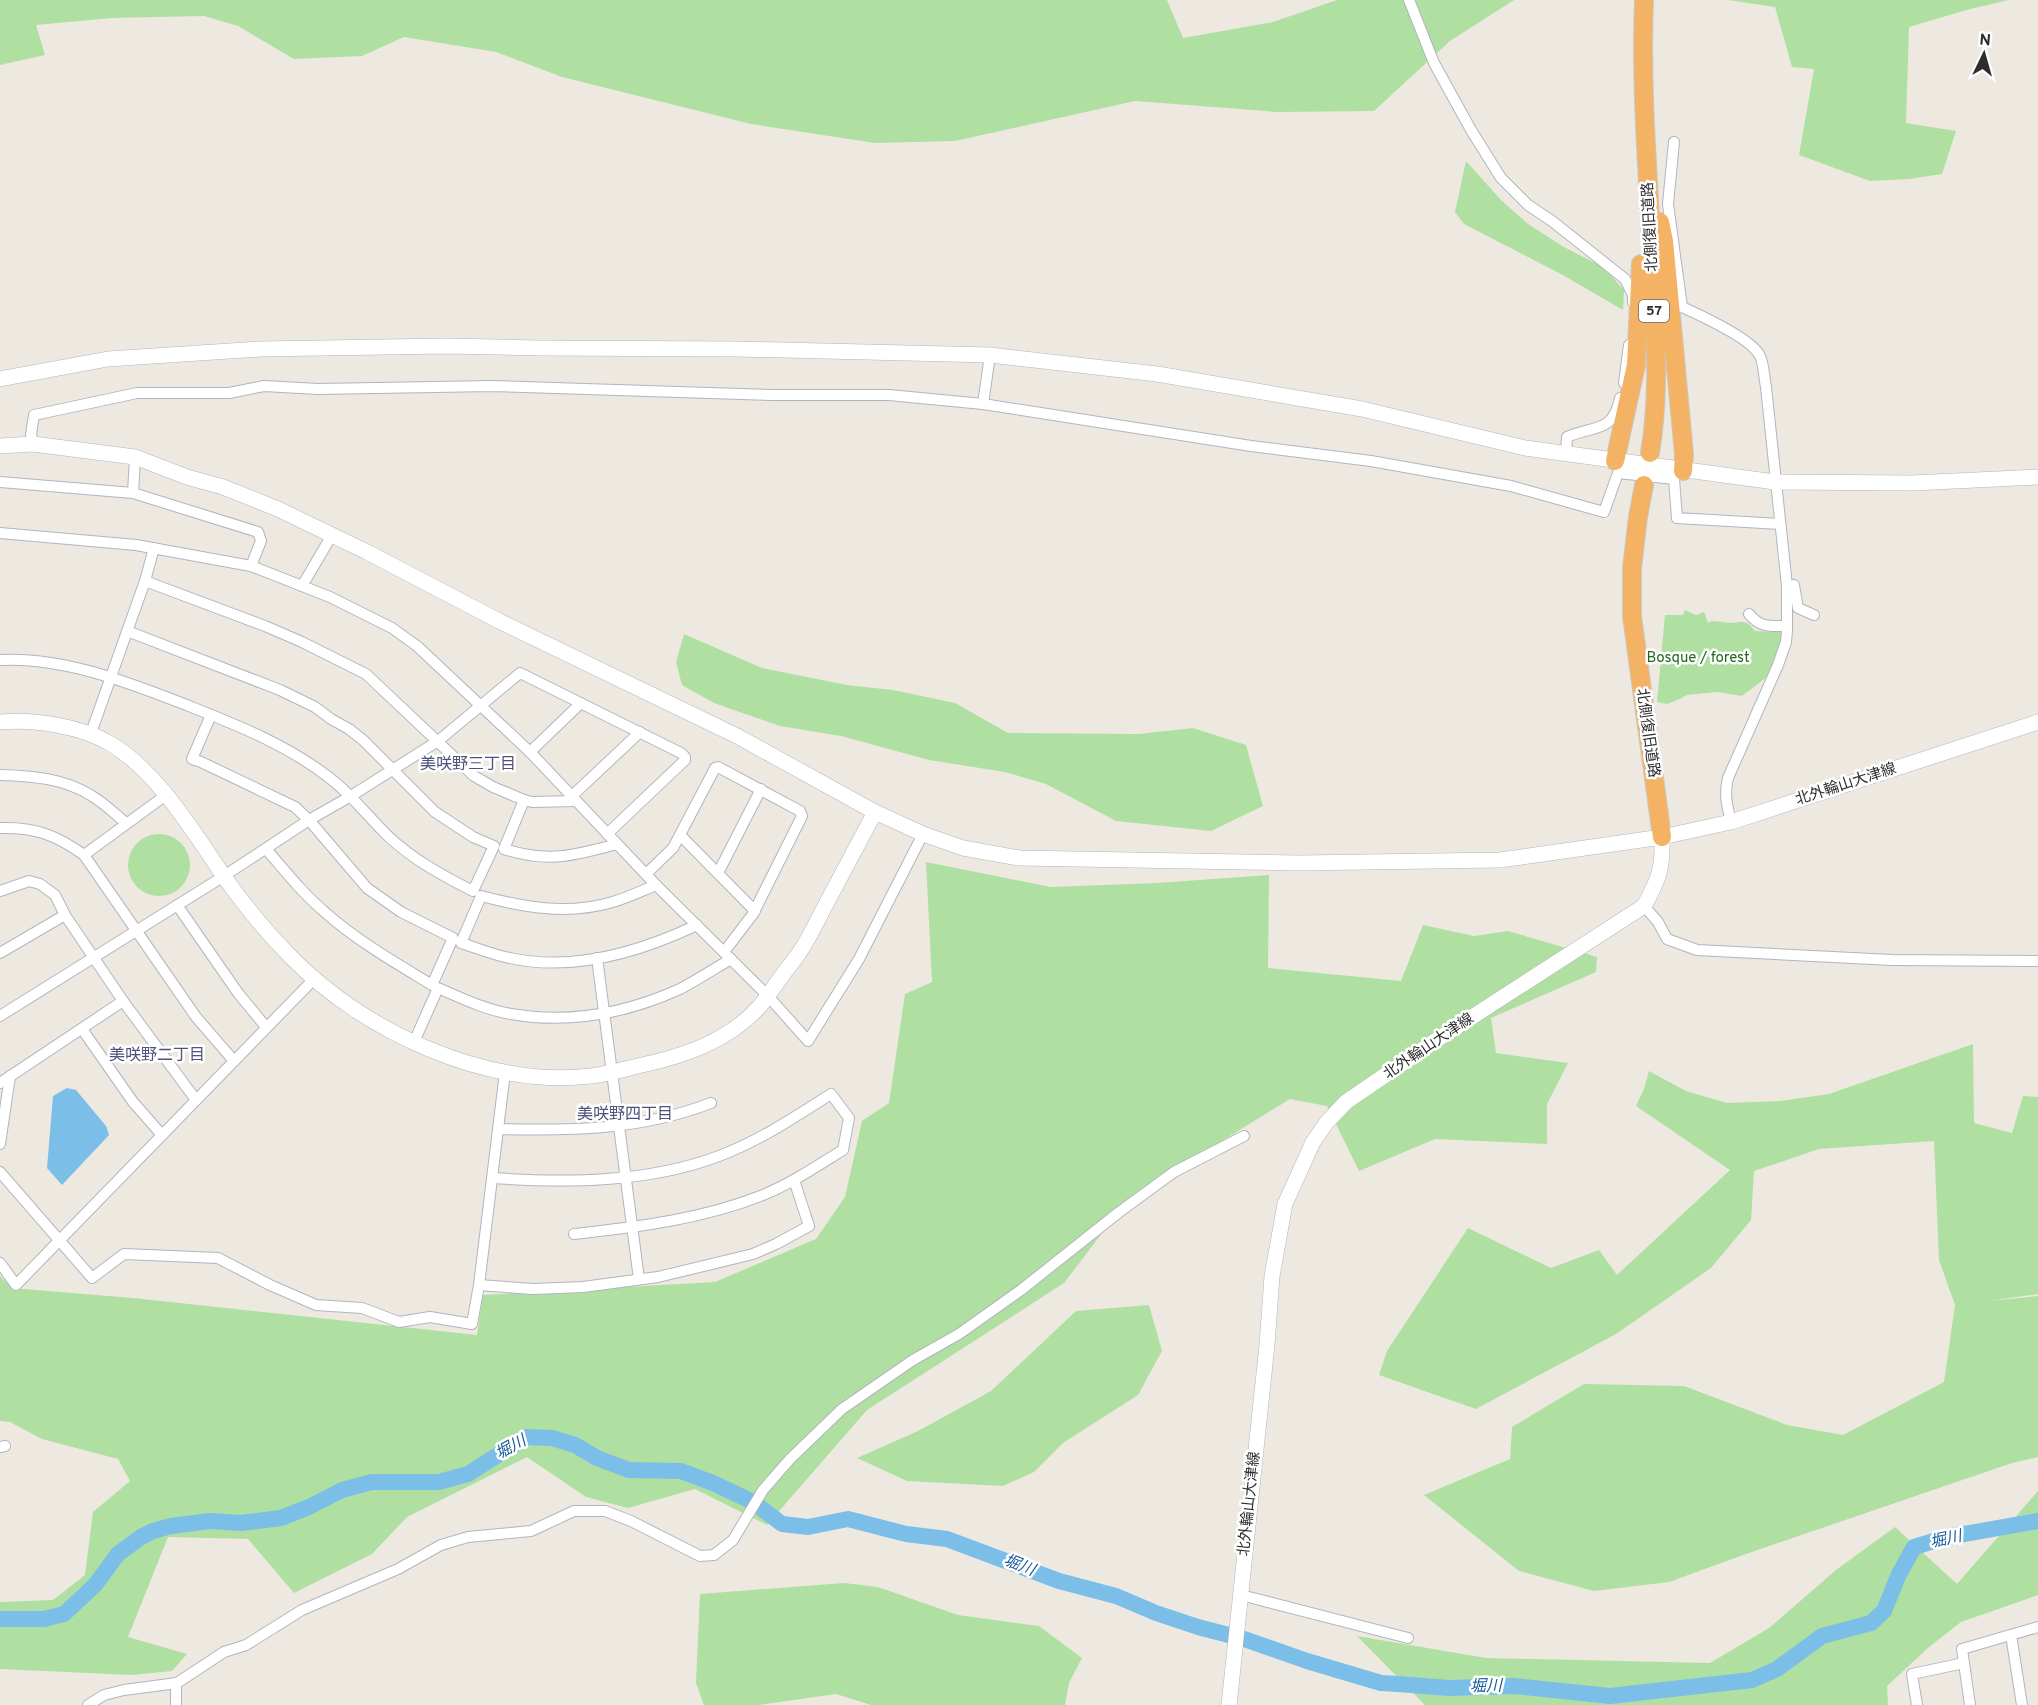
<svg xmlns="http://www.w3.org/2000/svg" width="2038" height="1705" font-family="Overpass,'Noto Sans JP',sans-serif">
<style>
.green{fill:#afe0a1}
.water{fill:#7bbee7}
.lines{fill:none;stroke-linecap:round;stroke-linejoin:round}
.river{stroke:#7bbee7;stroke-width:16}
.street-casing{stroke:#b3b4bf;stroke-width:12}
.secondary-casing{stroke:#b3b4bf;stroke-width:16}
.highway-casing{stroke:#c8c8c8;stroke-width:20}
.street{stroke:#fff;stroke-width:10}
.secondary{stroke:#fff;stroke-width:15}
.highway{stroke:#f4b364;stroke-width:18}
.labels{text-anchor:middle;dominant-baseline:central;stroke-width:5;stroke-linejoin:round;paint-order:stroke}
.shield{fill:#fff;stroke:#6c6c6c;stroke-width:1.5}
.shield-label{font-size:14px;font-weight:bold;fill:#2d2d2d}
.street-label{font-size:15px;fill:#2d2d2d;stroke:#fff}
.park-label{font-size:15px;fill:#266620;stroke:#fff}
.neighbourhood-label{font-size:16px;fill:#4f527b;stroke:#fff}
.water-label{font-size:16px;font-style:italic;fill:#175c97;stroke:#fff}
</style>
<rect width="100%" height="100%" fill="#ede9e0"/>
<!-- green -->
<g class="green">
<polygon points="0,0 1167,0 1183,38 1273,22 1337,0 1514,0 1450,41 1374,111 1277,112 1135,101 955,141 875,143 751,124 562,77 496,52 404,37 362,56 294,59 238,26 204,16 112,18 36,25 45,55 0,65"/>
<polygon points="1728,0 2009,0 1970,9 1909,27 1906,123 1956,131 1942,174 1909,179 1870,181 1799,155 1814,69 1792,67 1775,7"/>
<polygon points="1466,161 1501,200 1528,224 1562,246 1603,267 1624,290 1623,310 1561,274 1464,224 1455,212"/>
<path d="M1685,610L1696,615L1704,612L1708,623L1712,621C1719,621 1726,623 1733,623C1744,621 1748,621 1755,631L1775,632L1790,622L1772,673L1742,696L1717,692L1687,695L1680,699L1667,704L1657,702L1665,615H1683Z"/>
<polygon points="684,634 762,668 847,685 893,690 955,703 1008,733 1139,734 1193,728 1246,745 1263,806 1211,831 1116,821 1046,784 1005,772 929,760 841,736 780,726 714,703 682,685 676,662"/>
<circle cx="159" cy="865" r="31"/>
<polygon points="926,862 1051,887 1157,883 1269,875 1268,968 1401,981 1423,925 1474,936 1508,931 1597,957 1596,972 1491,1018 1496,1053 1568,1063 1547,1104 1547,1144 1435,1139 1359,1171 1327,1106 1290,1099 1129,1198 1064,1283 867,1410 767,1525 695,1489 628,1508 586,1497 527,1457 407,1517 372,1554 294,1593 248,1539 168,1537 128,1637 187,1654 172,1671 132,1675 0,1669 0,1602 53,1600 85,1575 93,1512 130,1481 118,1459 42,1439 10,1422 0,1421 0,1276 12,1288 133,1298 477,1335 483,1295 715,1282 816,1239 845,1197 862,1121 889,1103 905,994 932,982"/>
<polygon points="1973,1044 1974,1123 2012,1133 2023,1096 2038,1097 2038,1294 1989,1301 2038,1296 2038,1457 2012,1463 1746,1554 1669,1582 1594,1591 1519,1571 1424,1495 1510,1459 1512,1427 1584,1384 1684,1386 1787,1425 1843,1435 1944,1382 1955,1305 1939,1260 1934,1141 1819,1149 1754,1171 1751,1220 1711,1268 1616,1334 1476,1409 1379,1375 1387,1351 1468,1228 1551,1268 1599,1250 1617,1275 1730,1170 1636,1106 1644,1089 1649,1071 1686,1091 1727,1103 1780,1101 1829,1094"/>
<polygon points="1149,1305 1162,1351 1138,1395 1063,1443 1034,1472 1003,1486 907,1481 857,1458 918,1431 991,1391 1076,1311"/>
<polygon points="2038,1491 2038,1595 1961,1622 1929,1647 1887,1686 1888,1705 1425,1705 1357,1636 1486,1658 1710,1663 1769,1628 1836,1570 1895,1527 1957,1584"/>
<polygon points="844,1583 878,1587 958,1615 1039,1626 1082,1658 1069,1683 1065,1705 871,1705 836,1694 759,1705 704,1705 696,1683 700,1594"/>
</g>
<!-- water -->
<polygon class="water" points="67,1088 76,1090 106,1126 109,1135 62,1185 47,1168 53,1096"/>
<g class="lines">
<!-- river -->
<polyline class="river" points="0,1619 44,1619 64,1614 95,1585 118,1554 141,1537 153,1531 171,1526 210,1521 241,1523 281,1518 309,1507 342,1490 372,1482 439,1482 468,1474 526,1437 552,1438 575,1445 597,1458 629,1470 681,1471 713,1483 753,1502 782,1524 808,1527 848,1519 906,1534 947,1539 1059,1581 1116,1596 1156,1613 1198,1627 1244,1639 1307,1661 1381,1683 1398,1684 1449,1688 1514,1686 1610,1696 1752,1680 1777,1669 1822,1636 1871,1623 1884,1611 1899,1574 1914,1547 1947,1537 2038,1521"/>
<!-- street casing -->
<g class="street-casing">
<g id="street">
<polyline points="1409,0 1434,63 1471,130 1501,178 1528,205 1552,221 1625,279 1633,295 1633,302"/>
<path d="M1674,142L1668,204L1682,307C1702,316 1748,337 1759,354C1764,362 1764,378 1766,387L1787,586V631L1786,642L1778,665L1728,778C1724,794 1727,806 1731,822"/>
<polyline points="1624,383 1629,345"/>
<polyline points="983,404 990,355"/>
<polyline points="33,444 31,434 34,415 137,393 229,393 264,386 318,389 492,386 772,395 889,395 983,404 1251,446 1371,461 1511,486 1604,512 1618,473 1674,479 1677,518 1780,524"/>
<path d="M1566,454L1567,437C1593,425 1613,434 1620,398"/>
<polyline points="0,482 133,493 258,532 261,541 251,566"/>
<polyline points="133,493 135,457"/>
<polyline points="0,533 136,545 251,566 330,597 392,628 417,646 530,752 656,885 768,996 808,1041 859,959 923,834"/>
<polyline points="145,581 265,626 302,642 366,674 474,776 493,787 524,800 532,802 576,801"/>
<polyline points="302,586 332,535"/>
<polyline points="1787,586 1794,585 1798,608 1814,615"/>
<path d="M1749,614C1760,628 1771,626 1787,626"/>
<path d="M0,660C65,657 130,683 189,706C239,726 288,745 331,779C353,796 369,818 389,837C414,860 443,876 473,891L494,846L473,837L435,812L363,740L349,729L331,719L315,707L280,690L127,631"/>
<path d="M211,715L192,759L201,762L295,807L309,820L367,888L401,912L453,938L432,985C396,963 359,942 327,914C304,895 286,872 266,849"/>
<polyline points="91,733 145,581 154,548"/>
<polyline points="530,752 581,703"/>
<path d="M0,775C32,776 64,778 92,796C104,803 115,814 126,823"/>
<polyline points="572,796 640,732"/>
<path d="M524,800L504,849C548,863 573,856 617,844"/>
<path d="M0,828C35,827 56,835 84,855L196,1017L234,1061"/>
<polyline points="680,835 755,911"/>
<polyline points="84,855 166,795"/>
<polyline points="718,873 761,789"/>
<polyline points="646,874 673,848 715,768 718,767 800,811 802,816 753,914 724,952"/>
<path d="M656,885C641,891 625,899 609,903C566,915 523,907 481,896L461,943C477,948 493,955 510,958C573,972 640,952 697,925"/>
<polyline points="0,891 29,881 40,884 55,895 65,915 123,1001 196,1100"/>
<polyline points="177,905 238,993 266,1027"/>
<polyline points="1644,906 1658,922 1667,939 1697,950 1892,960 2038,961"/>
<polyline points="0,953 65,915"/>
<polyline points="597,958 639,1279"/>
<polyline points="0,1016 224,876 309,820 351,796 438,741 520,673 681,753 685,757 685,760 607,834"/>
<polyline points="82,1029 133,1102 162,1135"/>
<path d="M414,1042L438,988C461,998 486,1010 511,1014C569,1024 627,1013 680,989C697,980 714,969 731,959"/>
<polyline points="0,1083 123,1001"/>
<path d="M498,1129C573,1131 640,1130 711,1103"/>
<polyline points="0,1144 10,1076"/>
<polyline points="0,1172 92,1278 124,1254 218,1258 270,1285 316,1305 362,1308 399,1322 430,1317 472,1324 479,1285 505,1072"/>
<path d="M492,1178C566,1183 648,1183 719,1156C759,1141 795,1117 831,1094L849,1118L843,1150C817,1166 792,1183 763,1195C703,1219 638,1227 574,1234"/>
<polyline points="0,1263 16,1285 314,979"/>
<polyline points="479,1285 533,1289 583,1287 658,1277 753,1254 776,1244 809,1226 794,1180"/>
<polyline points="0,1447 5,1446"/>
<polyline points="1241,1595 1408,1638"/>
<polyline points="2011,1635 2022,1705"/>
<polyline points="176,1683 176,1705"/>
<polyline points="88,1705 104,1695 124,1690 177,1683 224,1652 246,1645 302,1610 398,1569 441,1545 468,1537 531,1531 574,1511 605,1511 631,1521 700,1556 714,1555 733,1540 763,1490 790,1459 842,1409 913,1360 959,1334 1021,1290 1118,1213 1174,1172 1244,1136"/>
<polyline points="1917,1705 1912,1674 1964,1663"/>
<polyline points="1970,1705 1962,1649 2038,1627"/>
</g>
</g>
<!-- secondary casing -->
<g class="secondary-casing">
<g id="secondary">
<polyline points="0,379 108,359 260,349 447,346 539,348 736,349 990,355 1157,374 1362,409 1525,448 1775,482 1912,483 2038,477"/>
<polyline points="0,446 33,444 135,457 187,477 223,487 278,509 367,552 501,622 737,736 875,812 923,834 963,848 1019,858 1300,863 1500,860 1662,837 1731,822 2038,722"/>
<path d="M0,722C34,719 81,726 111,744C159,773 194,833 225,878C245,906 267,933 291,957C364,1032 486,1088 591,1076C608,1074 625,1069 642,1065C684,1056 728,1041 758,1008C767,999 774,986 782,976C787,968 794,961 799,953C809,939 816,923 824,908C841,876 858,844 875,812"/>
<path d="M1229,1705L1267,1345L1272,1276L1285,1204L1313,1142L1327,1122L1346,1102L1438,1039L1644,906C1659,879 1663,869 1662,837"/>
</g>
</g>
<!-- highway casing -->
<g class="highway-casing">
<g id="highway">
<path d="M1644,0C1640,98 1650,195 1654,293C1656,347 1659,400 1650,453"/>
<polyline points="1660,222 1664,241 1684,454 1683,471"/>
<polyline points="1615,461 1636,365 1641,264"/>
<polyline points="1644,485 1638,517 1632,568 1632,616 1662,837"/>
</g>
</g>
<!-- street -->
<use href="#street" class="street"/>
<!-- secondary -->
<use href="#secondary" class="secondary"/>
<!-- highway -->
<use href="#highway" class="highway"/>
</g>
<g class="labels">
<!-- shield labels -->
<rect class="shield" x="1639" y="300" width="30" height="22" rx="4.5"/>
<g class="shield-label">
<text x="1654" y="311">57</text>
</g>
<!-- street labels -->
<g class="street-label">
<text transform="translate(1651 227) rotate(-93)">北側復旧道路</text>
<text transform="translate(1647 733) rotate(82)">北側復旧道路</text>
<text transform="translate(1846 785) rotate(-18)">北外輪山大津線</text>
<text transform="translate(1429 1047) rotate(-34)">北外輪山大津線</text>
<text transform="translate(1250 1504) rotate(-84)">北外輪山大津線</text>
</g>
<!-- park labels -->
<g class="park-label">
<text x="1698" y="658">Bosque / forest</text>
</g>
<!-- neighbourhood labels -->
<g class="neighbourhood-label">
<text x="468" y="765">美咲野三丁目</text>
<text x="157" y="1056">美咲野二丁目</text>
<text x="625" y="1115">美咲野四丁目</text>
</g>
<!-- water labels -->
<g class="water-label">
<text transform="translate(511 1448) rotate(-29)">堀川</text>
<text transform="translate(1946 1540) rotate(-12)">堀川</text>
<text transform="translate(1019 1566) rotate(21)">堀川</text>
<text transform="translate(1486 1687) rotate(-1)">堀川</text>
</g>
</g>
<!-- north arrow -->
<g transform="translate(1984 54) rotate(5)" stroke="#ffffff" stroke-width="4.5" paint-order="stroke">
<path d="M0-4.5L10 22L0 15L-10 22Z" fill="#2d2d2d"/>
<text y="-9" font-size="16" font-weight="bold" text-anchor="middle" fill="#2d2d2d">N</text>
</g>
</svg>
